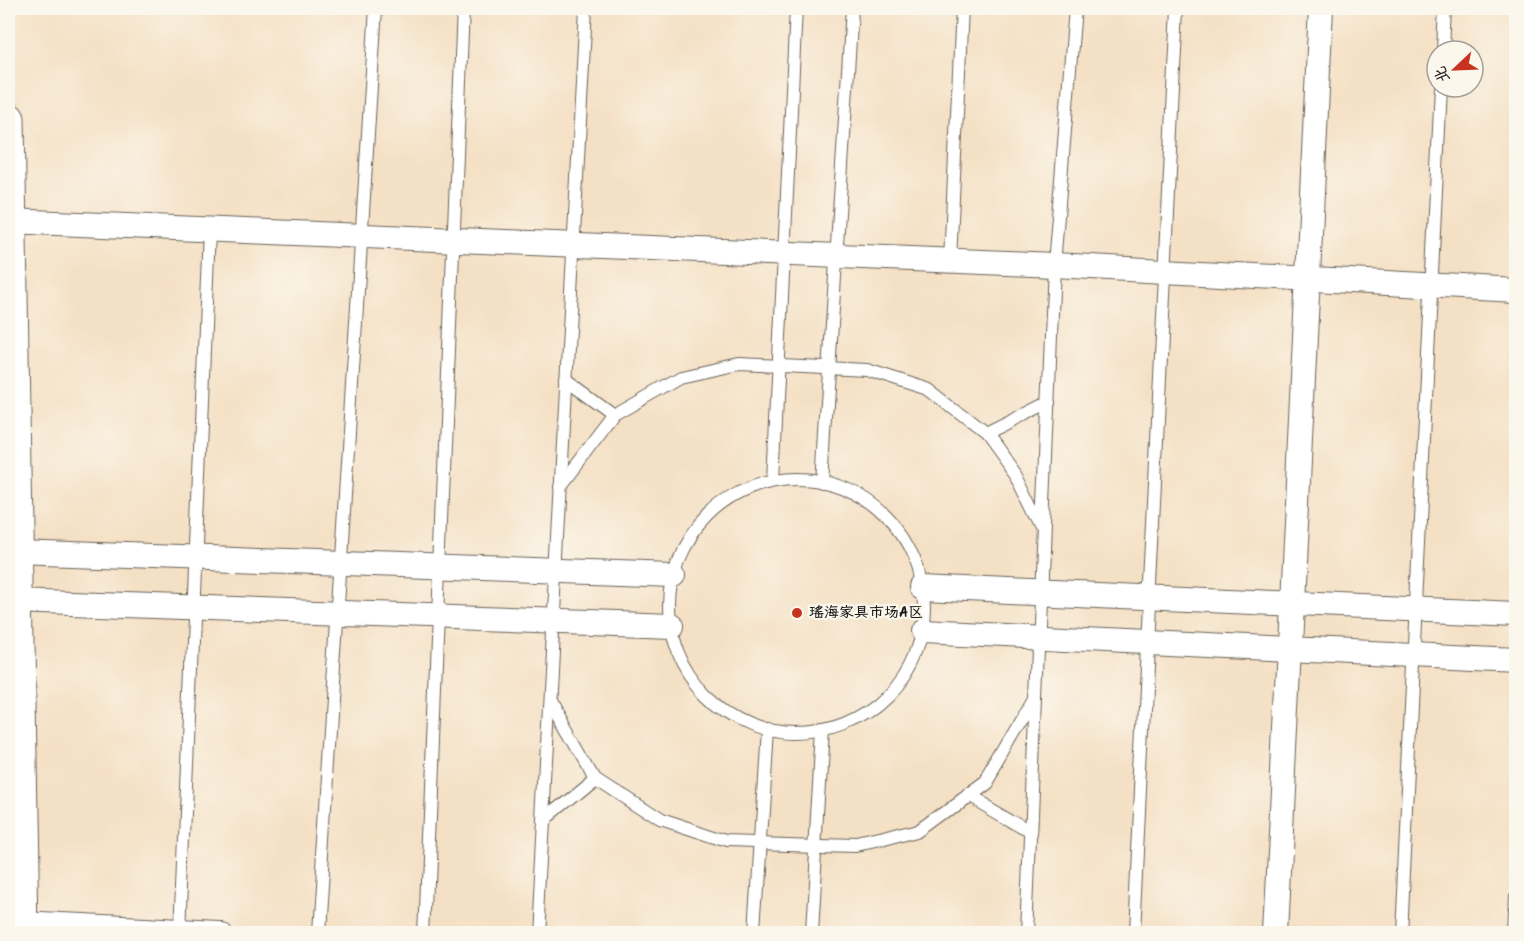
<svg xmlns="http://www.w3.org/2000/svg" width="1524" height="941" font-family="Kalam,'LXGW WenKai TC',sans-serif">
<style>
.lines{fill:none;stroke-linecap:round;stroke-linejoin:round}
.lane-casing{stroke:#686157;stroke-width:14}
.street-casing{stroke:#686157;stroke-width:26}
.secondary-casing{stroke:#686157;stroke-width:35}
.lane{stroke:#fff;stroke-width:12}
.street{stroke:#fff;stroke-width:24}
.secondary{stroke:#fff;stroke-width:33}
.poi-dot{fill:#c8321e;stroke:#fbf7ec;stroke-width:2}
.labels{text-anchor:middle;dominant-baseline:central;stroke-width:4.5;stroke-linejoin:round;paint-order:stroke}
.poi-label{font-size:15px;font-weight:bold;fill:#1c1c1c;stroke:#fbf7ec;text-anchor:start}
</style>
<rect width="100%" height="100%" fill="#fbf7ec"/>
<filter id="ink" filterUnits="userSpaceOnUse"><feTurbulence type="fractalNoise" baseFrequency=".0167" numOctaves="2"/><feDisplacementMap in="SourceGraphic" scale="12" xChannelSelector="R" yChannelSelector="G"/><feConvolveMatrix kernelMatrix="1 2 1 2 8 2 1 2 1" color-interpolation-filters="sRGB"/></filter>
<filter id="wash" filterUnits="userSpaceOnUse"><feTurbulence type="fractalNoise" baseFrequency=".008" numOctaves="4" result="noise"/><feDisplacementMap in="SourceGraphic" scale="24" xChannelSelector="R" yChannelSelector="G"/><feGaussianBlur stdDeviation="1.35" result="paint"/><feColorMatrix in="noise" values="0 0 0 0 0 0 0 0 0 0 0 0 0 0 0 0 0 1.4 0 .05"/><feComposite in="paint" operator="in"/></filter>
<g filter="url(#wash)">
<rect width="100%" height="100%" fill="#f4e0c4"/>
</g>
<g filter="url(#ink)">
<g class="lines">
<!-- lane casing -->
<g class="lane-casing">
<g id="lane">
<polyline points="1443,51 1445,8"/>
<polyline points="950,261 962,8"/>
<polyline points="566,379 615,415"/>
<polyline points="985,433 1049,401"/>
<circle cx="797" cy="606" r="127"/>
<polyline points="773,481 796,8"/>
<polyline points="822,482 852,8"/>
<polyline points="560,487 615,415 681,377 739,364 867,370 930,390 985,433 1016,476 1042,529"/>
<polyline points="550,700 595,778 659,820 726,842 855,846 920,831 985,783 1035,698"/>
<polyline points="968,796 1031,833"/>
<polyline points="543,821 595,778"/>
<polyline points="180,934 209,230"/>
<polyline points="317,934 376,8"/>
<polyline points="425,934 463,8"/>
<polyline points="537,934 586,8"/>
<polyline points="754,934 767,729"/>
<polyline points="811,934 823,730"/>
<polyline points="1026,934 1054,265 1075,8"/>
<polyline points="1133,934 1178,8"/>
<polyline points="1400,934 1441,87"/>
<polyline points="1514,934 1516,897"/>
</g>
</g>
<!-- street casing -->
<g class="street-casing">
<g id="street">
<polyline points="9,221 1054,265 1516,290"/>
<polyline points="16,551 674,575"/>
<polyline points="923,587 1516,614"/>
<polyline points="16,601 672,625"/>
<polyline points="922,631 1516,660"/>
<polyline points="22,924 220,934"/>
<polyline points="1276,934 1321,8"/>
</g>
</g>
<!-- secondary casing -->
<g class="secondary-casing">
<polyline id="secondary" points="8,119 22,934"/>
</g>
<!-- lane -->
<use href="#lane" class="lane"/>
<!-- street -->
<use href="#street" class="street"/>
<!-- secondary -->
<use href="#secondary" class="secondary"/>
</g>
</g>
<!-- markers -->
<circle class="poi-dot" cx="797" cy="613" r="6"/>
<g class="labels">
<!-- poi labels -->
<g class="poi-label">
<text x="809" y="613">瑶海家具市场A区</text>
</g>
</g>
<!-- margin -->
<rect width="1524" height="941" fill="none" stroke="#fbf7ec" stroke-width="30"/>
<!-- north arrow -->
<g transform="translate(1455 69) rotate(247)"><circle r="28" fill="#fbf7ec" stroke="#a29f99" stroke-width="1.5"/>
<path d="M0-4.5L10 22L0 15L-10 22Z" fill="#c8321e"/>
<text y="-9" font-size="16" font-weight="bold" text-anchor="middle" fill="#1c1c1c">北</text>
</g>
</svg>
